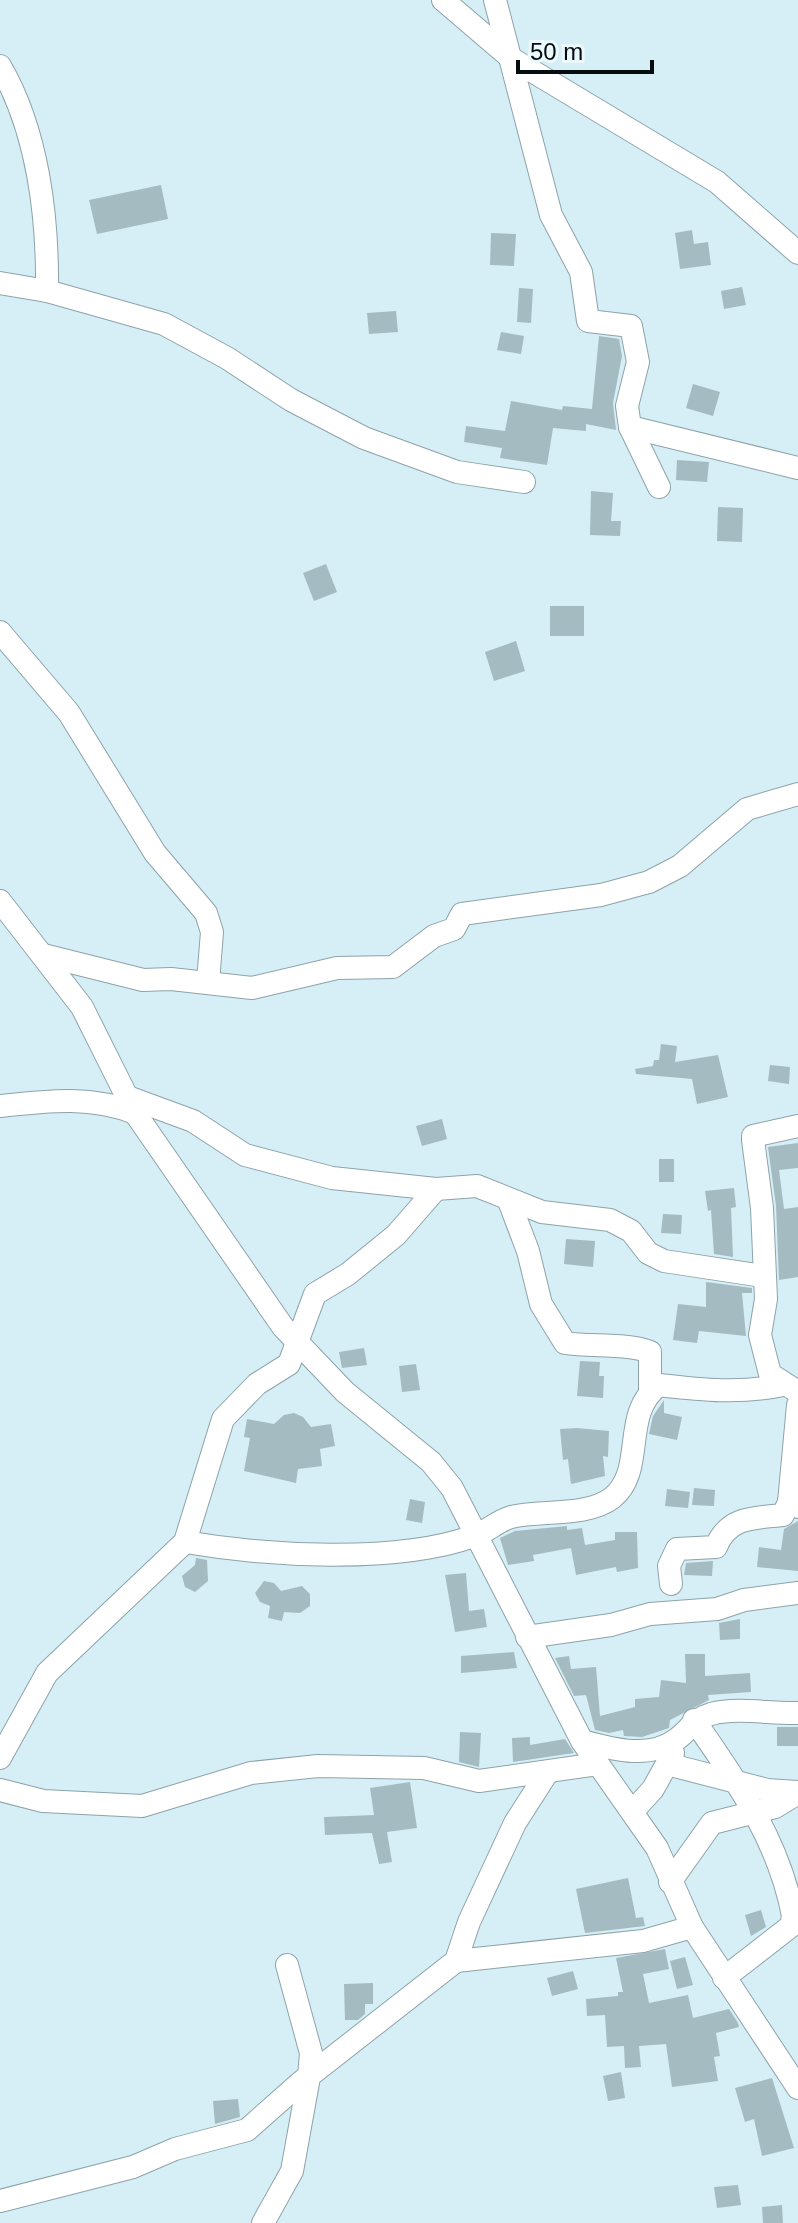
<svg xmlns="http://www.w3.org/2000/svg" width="798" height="2223" font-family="Arial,sans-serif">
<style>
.building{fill:#a5bbc2}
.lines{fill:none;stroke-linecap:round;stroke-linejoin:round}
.minor-casing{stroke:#8da3aa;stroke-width:24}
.minor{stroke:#fff;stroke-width:22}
</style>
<rect width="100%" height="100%" fill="#d6eef5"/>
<!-- building -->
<g class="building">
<polygon points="161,185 168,219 97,234 89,200"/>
<polygon points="692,230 694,244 708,242 711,265 680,269 675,233"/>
<polygon points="491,233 516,234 514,266 490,265"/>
<polygon points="742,287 746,305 724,309 721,291"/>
<polygon points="519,288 533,289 531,323 517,322"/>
<polygon points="396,311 398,332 369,334 367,313"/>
<polygon points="501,332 524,336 521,354 497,350"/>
<polygon points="599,336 619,339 622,356 613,403 616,430 586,424 586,431 553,428 547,465 500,458 502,448 464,442 466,426 505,431 511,401 562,410 563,406 592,409"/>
<polygon points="693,384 720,392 713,416 686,408"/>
<polygon points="677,460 709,462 707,482 676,480"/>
<polygon points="591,491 613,493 611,521 621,521 620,536 590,535"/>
<polygon points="718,507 743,508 742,542 717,541"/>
<polygon points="326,564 337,592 314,601 303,573"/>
<rect x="550" y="606" width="34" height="30"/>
<polygon points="516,641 525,671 494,681 485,652"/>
<polygon points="661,1044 677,1046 675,1062 718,1055 728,1097 697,1104 692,1079 636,1074 635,1069 653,1066 654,1060 659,1060"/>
<polygon points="770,1065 790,1067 789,1084 768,1081"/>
<polygon points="442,1119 447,1139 422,1146 416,1126"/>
<polygon points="798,1143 798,1168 779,1170 784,1209 798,1207 798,1277 779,1280 776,1206 768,1147"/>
<rect x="659" y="1159" width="15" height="23"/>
<polygon points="734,1188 736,1207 731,1208 733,1257 714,1254 711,1210 708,1211 705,1191"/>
<polygon points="663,1214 682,1215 681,1234 661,1233"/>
<polygon points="566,1239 595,1241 593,1267 564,1264"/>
<polygon points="706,1282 752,1288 752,1293 742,1293 746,1336 699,1331 697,1343 673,1340 678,1304 706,1307"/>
<polygon points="364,1348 367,1365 342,1368 339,1352"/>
<polygon points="580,1361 600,1362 599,1376 604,1376 603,1398 577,1396"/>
<polygon points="416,1364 420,1390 402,1392 399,1366"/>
<polygon points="664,1400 664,1413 682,1417 677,1440 649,1434 653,1416"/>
<polygon points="294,1413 303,1417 311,1427 331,1424 335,1446 320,1449 322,1466 298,1469 296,1483 244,1471 250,1438 244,1437 247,1419 274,1424 284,1415"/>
<polygon points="577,1428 609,1431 608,1457 603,1456 605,1476 571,1484 568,1459 563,1460 560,1429"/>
<polygon points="694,1488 715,1490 714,1506 692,1505"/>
<polygon points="667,1489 690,1492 688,1508 665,1506"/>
<polygon points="410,1499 425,1502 422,1523 406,1520"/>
<polygon points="798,1521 798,1571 757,1567 759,1547 781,1550 784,1529"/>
<polygon points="567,1526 567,1530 582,1528 585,1545 615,1540 615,1532 637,1532 638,1568 617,1572 616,1567 576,1575 571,1548 533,1555 534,1561 508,1565 500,1538 515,1531"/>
<polygon points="196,1558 207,1560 208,1581 195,1592 185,1587 182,1576 195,1565"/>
<polygon points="713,1561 712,1576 684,1575 686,1563"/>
<polygon points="466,1573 469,1611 484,1609 487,1627 455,1632 445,1575"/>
<polygon points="264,1581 274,1583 281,1591 302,1586 310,1594 310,1606 300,1613 284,1612 282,1621 268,1618 270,1606 260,1602 255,1593"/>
<polygon points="740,1619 740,1639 720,1640 719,1623"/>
<polygon points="514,1652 517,1668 461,1673 461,1656"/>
<polygon points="685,1654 705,1654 705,1676 750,1673 751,1692 708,1695 709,1700 670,1720 669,1728 642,1737 624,1736 623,1730 609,1733 595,1730 586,1695 574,1696 555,1658 569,1656 571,1669 596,1667 600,1716 635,1707 635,1699 659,1697 661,1680 686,1683"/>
<rect x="777" y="1727" width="21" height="19"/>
<polygon points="460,1732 481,1733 479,1767 459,1762"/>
<polygon points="530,1737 530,1745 565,1739 574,1753 513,1762 512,1738"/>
<polygon points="410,1782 417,1828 387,1832 392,1862 379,1864 372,1833 325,1835 324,1817 374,1815 370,1788"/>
<polygon points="628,1878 636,1918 643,1917 645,1926 585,1933 576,1889"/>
<polygon points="761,1910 766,1927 751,1936 745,1915"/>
<polygon points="665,1949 669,1969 643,1974 649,2003 688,1995 693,2018 729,2009 738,2023 739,2027 716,2033 720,2056 714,2057 718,2081 672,2087 666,2044 639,2046 641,2067 625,2068 624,2046 607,2047 605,2015 587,2016 586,1999 618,1996 618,1992 623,1992 616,1958"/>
<polygon points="685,1957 693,1985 677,1989 670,1961"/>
<polygon points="573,1971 578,1989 552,1996 547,1978"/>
<polygon points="373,1983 373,2004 365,2004 365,2014 358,2020 345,2020 344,1984"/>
<polygon points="621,2072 625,2098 608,2101 603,2076"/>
<polygon points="772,2078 794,2148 762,2156 754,2119 745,2122 735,2088"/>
<polygon points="238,2099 240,2117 215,2124 213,2101"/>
<polygon points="738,2185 741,2205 717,2208 714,2187"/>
<polygon points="782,2205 783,2223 763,2223 762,2207"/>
</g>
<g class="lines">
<!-- minor casing -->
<g class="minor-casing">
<g id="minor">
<polyline points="443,0 512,59 717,182 798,253"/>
<polyline points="495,0 551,215 581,272 588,321 631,326 638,362 627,406 630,427 659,487"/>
<path d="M0,66C38,131 48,217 47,291"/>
<polyline points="0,283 47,291 164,324 227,358 291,400 364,438 457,472 524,482"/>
<polyline points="630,427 798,468"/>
<polyline points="0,632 69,713 155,853 206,913 212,932 208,982"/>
<polyline points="0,901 82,1007 135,1113 283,1327 345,1392 431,1462 452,1488 582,1741 657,1848 692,1927 798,2088"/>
<polyline points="43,955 143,980 171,979 252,988 337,968 393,967 434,936 454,929 462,914 601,895 649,882 680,866 747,809 798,794"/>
<polyline points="125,1096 193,1121 245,1155 332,1178 436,1189 477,1186 542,1212 610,1220 631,1231 648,1253 664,1261 763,1276"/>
<path d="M0,1106C46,1101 91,1095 135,1113"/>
<polyline points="798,1126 753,1136 753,1140 762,1208 766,1299 760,1335 770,1374 798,1392"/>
<path d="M509,1201L528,1251L541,1304L565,1343C591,1347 627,1343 650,1352V1392"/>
<polyline points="798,1405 789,1502 798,1507"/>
<path d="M185,1542C267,1556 396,1564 474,1536C487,1532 497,1521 511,1517C541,1510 587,1517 612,1498C647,1470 620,1414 659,1385C703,1390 740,1394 783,1385"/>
<path d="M671,1584L669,1566L677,1549L716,1547C728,1516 755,1518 783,1515L789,1502"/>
<polyline points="527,1637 611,1625 650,1614 717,1609 744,1600 798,1593"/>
<path d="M694,1720C737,1782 779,1840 793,1916L791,1926L724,1978"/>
<path d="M582,1741C612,1749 649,1760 677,1739C690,1729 694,1719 711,1714C738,1707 771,1714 798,1713"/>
<polyline points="0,1758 47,1673 185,1542 223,1419 257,1384 289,1364 315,1294 348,1274 396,1235 436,1189"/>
<polyline points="667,1764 767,1790 798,1792"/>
<polyline points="0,1790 43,1801 142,1806 251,1773 318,1766 424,1768 479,1781 598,1764"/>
<polyline points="633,1811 653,1789 673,1753"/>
<polyline points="670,1882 712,1823 775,1807 798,1793"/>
<polyline points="456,1961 643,1941 692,1927"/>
<polyline points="0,2201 133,2167 175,2149 247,2130 300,2083 456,1961 469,1922 515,1823 547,1773"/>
<polyline points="263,2223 292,2171 309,2077 311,2053 287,1965"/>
</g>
</g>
<!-- minor -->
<use href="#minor" class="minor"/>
</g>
<!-- scale -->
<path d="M518 60v12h134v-12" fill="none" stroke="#060d0f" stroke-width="4"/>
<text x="530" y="60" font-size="24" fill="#060d0f" stroke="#ebf9fd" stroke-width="6" paint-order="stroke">50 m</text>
</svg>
